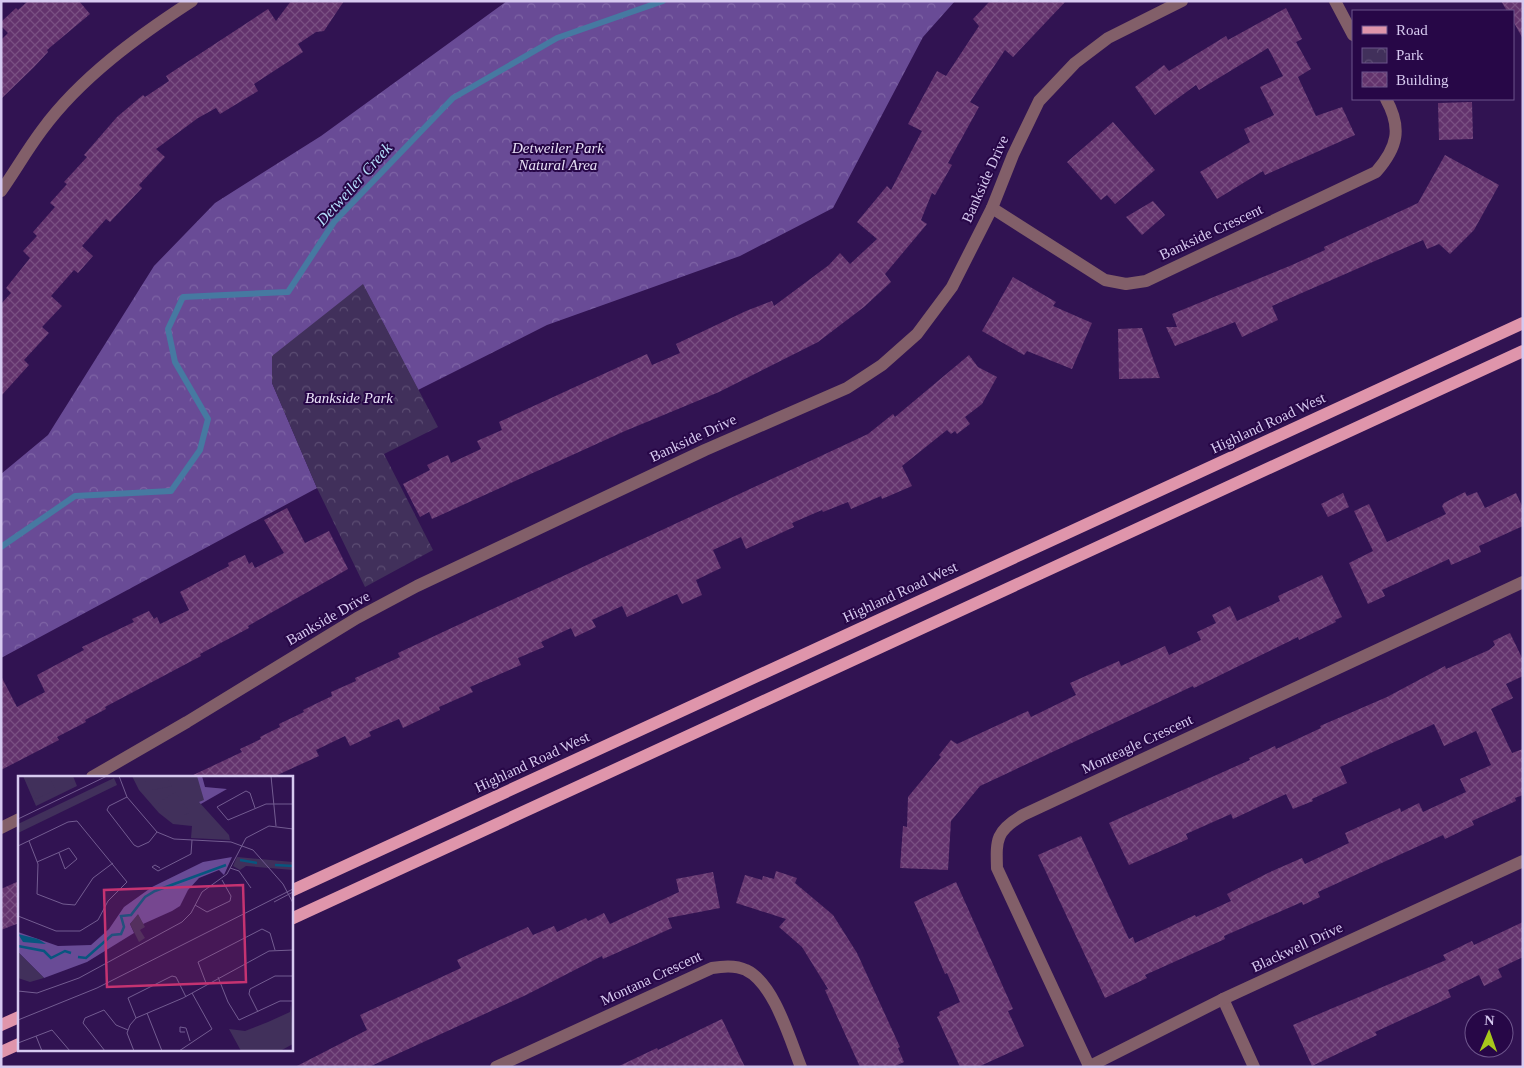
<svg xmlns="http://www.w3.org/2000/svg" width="1524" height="1068" font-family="Georgia,serif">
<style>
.forest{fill:url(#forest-crowns)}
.park{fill:url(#park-crowns)}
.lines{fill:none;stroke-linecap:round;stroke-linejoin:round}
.stream{stroke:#4679a1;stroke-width:6}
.building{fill:url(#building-cross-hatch)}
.minor{stroke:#825f69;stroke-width:12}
.major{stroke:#df95ab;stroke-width:12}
.labels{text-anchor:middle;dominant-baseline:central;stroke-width:4;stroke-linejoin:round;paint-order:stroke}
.park-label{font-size:15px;font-style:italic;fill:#e7e0f6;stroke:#270747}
.street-label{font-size:15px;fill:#d7caf0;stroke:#270747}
.water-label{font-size:16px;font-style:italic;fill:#b3dcfa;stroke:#270747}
.inset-river{fill:none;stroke:#08567f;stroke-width:2.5}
.inset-road{fill:none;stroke:#735c91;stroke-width:1}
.view{fill:#c53371;fill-opacity:0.15;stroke:#c53371;stroke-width:2.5}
.inset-edge{fill:none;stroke:#d7caf0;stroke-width:2.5}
</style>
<defs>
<pattern id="forest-crowns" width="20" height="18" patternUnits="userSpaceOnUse" patternTransform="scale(1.25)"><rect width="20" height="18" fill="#694b96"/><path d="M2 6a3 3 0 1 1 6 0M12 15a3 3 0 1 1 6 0" fill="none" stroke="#7e64a5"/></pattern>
<pattern id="park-crowns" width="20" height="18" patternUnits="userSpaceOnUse" patternTransform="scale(1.25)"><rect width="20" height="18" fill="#41305b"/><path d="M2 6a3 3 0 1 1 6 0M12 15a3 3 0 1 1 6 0" fill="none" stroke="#5c4d73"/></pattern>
<pattern id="building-cross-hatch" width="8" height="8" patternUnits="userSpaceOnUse" patternTransform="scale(1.25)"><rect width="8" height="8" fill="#63336d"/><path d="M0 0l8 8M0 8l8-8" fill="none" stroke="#794f82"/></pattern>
</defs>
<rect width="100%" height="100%" fill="#311352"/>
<!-- forest -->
<polygon class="forest" points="507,1 955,1 923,37 833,208 740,256 547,325 418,390 363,285 272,383 317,488 1,658 1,474 48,435 154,266 215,203 321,136"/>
<!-- park -->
<polygon class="park" points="363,284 438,427 384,454 433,550 365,587 317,488 272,383 272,356"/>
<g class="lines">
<!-- stream -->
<polyline class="stream" points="1,547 75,496 171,491 200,450 208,419 175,362 168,329 183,297 288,292 334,222 453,98 557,38 663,1"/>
</g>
<!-- building -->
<g class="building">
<polygon points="28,1 79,1 90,14 47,50 48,52 34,67 1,99 1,40 8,33 1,26 1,22 16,8 18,10"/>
<polygon points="291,1 344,1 324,31 316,32 298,44 303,52 254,84 258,91 220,114 216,108 198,118 156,149 165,157 139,185 142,188 110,222 106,219 82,246 93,256 78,273 74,270 51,296 62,306 42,327 49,333 24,360 29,365 1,396 1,304 11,293 6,288 30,258 23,251 37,236 33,232 55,207 50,203 67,184 64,182 87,157 84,155 117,117 143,95 145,97 169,81 166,76 268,9 276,21"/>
<polygon points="990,1 1066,1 1013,57 1005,50 970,102 979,107 948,163 952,165 935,195 932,193 921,220 927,224 885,274 891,282 864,307 818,342 719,392 625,431 432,519 429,512 420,517 403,484 430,470 427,465 448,455 451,463 481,449 477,441 502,430 499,422 647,354 652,365 680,353 676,344 746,311 772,301 774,306 829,265 840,253 850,264 877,239 857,222 887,186 891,190 922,131 908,124 937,71 946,76 979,26 973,19"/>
<polygon points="1501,1 1523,1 1523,39 1513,21 1513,11 1507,11"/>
<polygon points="1286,8 1302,39 1296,42 1311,69 1298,77 1316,116 1342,107 1355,135 1265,175 1263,171 1217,199 1200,172 1250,142 1244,129 1274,115 1260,87 1283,76 1268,48 1199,90 1196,85 1155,115 1135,87 1164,65 1169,71 1226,36 1228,40"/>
<polygon points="1472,102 1473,139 1439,140 1438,103"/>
<polygon points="1113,122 1155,170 1115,204 1107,195 1101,200 1067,162"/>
<polygon points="1445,155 1499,185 1474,230 1450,254 1439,244 1427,249 1423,240 1272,306 1278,320 1242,337 1235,322 1175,346 1166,327 1177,327 1172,314 1292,265 1325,250 1324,247 1418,203"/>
<polygon points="1153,201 1165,215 1142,235 1126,217"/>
<polygon points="1013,277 1056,302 1053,306 1092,323 1072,369 1027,351 1024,355 982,331"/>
<polygon points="1142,328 1160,378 1119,379 1118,329"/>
<polygon points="969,355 978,367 997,377 982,404 965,417 970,424 957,434 955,431 951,434 947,430 902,466 912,486 882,499 881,496 851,509 848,502 823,512 822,510 792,523 794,527 746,549 741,537 713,550 721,568 696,580 702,595 682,604 677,594 627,617 622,606 592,620 596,627 575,637 571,628 541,642 544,647 518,658 521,665 470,687 473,692 439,707 440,710 403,728 399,719 369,732 371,736 350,746 345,736 316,750 319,756 273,777 189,777 242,752 240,749 261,739 260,737 280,727 279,724 304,712 303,710 332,696 331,692 356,681 355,678 400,657 398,653 868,434 893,414 895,417"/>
<polygon points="1465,492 1467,496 1477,492 1485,508 1516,493 1523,508 1523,526 1479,546 1481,552 1451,565 1449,559 1382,590 1385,596 1368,604 1349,563 1373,551 1354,511 1369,504 1387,542 1446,514 1442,506 1444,503"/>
<polygon points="1343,493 1349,507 1328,517 1321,504"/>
<polygon points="287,508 305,543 329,531 348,569 248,626 249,628 200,654 201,656 105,707 106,709 85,720 86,722 57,737 59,740 1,770 1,676 17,707 45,692 37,675 84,650 82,647 134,622 132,619 149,611 154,619 157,617 160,624 189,610 180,592 229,566 228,563 245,555 249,564 252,562 255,568 284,553 264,520"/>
<polygon points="1322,575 1342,617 1335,620 1336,622 1299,640 1298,637 1194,688 1193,686 980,786 951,821 948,870 900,868 903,826 907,827 908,797 941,757 939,755 951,740 957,744 1028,711 1031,717 1076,695 1070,683 1119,661 1121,666 1165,646 1169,655 1201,640 1197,632 1216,623 1212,615 1230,606 1237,621 1280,601 1278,596"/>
<polygon points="1510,633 1523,660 1523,676 1506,684 1513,698 1491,709 1512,753 1523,749 1523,795 1515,798 1516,801 1472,821 1474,825 1445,839 1443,835 1318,892 1320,897 1303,905 1302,902 1224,936 1225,939 1145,975 1147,978 1105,998 1038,855 1081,836 1129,939 1133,937 1135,943 1195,915 1196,917 1231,901 1227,894 1268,873 1302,858 1305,864 1349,843 1345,833 1400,808 1401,812 1419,803 1423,812 1466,792 1460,779 1491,765 1476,731 1444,746 1434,724 1340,767 1347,783 1312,799 1313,801 1293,809 1286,794 1233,819 1231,814 1186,834 1188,839 1129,865 1109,823 1250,760 1249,758 1275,746 1276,749 1321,728 1320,726 1387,697 1445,666 1446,669 1489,650 1495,645 1493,641"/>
<polygon points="776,871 797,878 795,883 833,915 857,953 900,1047 898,1048 904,1062 893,1067 860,1067 825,990 828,989 802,947 779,927 786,919 736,903 745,875 762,880 763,876 774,879"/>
<polygon points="713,872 720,908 668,918 672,928 603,959 602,956 526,995 369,1067 295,1067 367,1030 360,1015 461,968 457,960 528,927 533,935 554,926 557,932 586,918 588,921 604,913 610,924 679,892 676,879"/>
<polygon points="19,881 19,923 1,930 1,889"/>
<polygon points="956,882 1013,1009 1008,1011 1024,1046 978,1067 960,1067 937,1017 940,1015 939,1012 960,1002 947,973 945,974 914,902"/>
<polygon points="1523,922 1523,957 1498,969 1502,977 1484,986 1479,975 1448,990 1451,997 1375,1032 1377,1035 1312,1066 1293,1025 1446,960 1443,955 1472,941 1474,945"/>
<polygon points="722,1019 745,1067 617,1067 657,1048 658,1050"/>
</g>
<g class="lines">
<!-- minor -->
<g class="minor">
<polyline points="1335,1 1353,35"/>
<path d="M1,191C15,171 27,150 42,130C80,78 138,36 192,1"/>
<path d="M992,208L1105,280L1126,284L1146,281L1376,172C1398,147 1402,128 1386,99"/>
<polyline points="92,777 187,722 357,618 417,586 705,450 847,388 882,365 917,334 952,287 992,208 1013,155 1039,101 1075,63 1108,38 1182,1"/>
<polyline points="1,828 19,819"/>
<polyline points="1223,999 1254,1067"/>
<path d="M1089,1066L997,868C996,839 996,831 1023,815L1523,582"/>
<path d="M496,1067L712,968C723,966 736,965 746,970C774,983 790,1040 801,1067"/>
<polyline points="1088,1067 1223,999 1523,861"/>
</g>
<!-- major -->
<g class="major">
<polyline points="291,891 1523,323"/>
<polyline points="291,919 1523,351"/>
<polyline points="1,1025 19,1017"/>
<polyline points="1,1052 19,1044"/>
</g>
</g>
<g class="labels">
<!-- park labels -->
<g class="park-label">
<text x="558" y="148">Detweiler Park<tspan x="558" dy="17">Natural Area</tspan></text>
<text x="349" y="398">Bankside Park</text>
</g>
<!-- street labels -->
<g class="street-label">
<text transform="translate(985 179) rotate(-66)">Bankside Drive</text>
<text transform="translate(1211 232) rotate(-25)">Bankside Crescent</text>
<text transform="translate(1268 423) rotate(-25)">Highland Road West</text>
<text transform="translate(693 438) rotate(-25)">Bankside Drive</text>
<text transform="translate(900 592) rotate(-25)">Highland Road West</text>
<text transform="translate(328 618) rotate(-30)">Bankside Drive</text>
<text transform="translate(1137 744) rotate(-25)">Monteagle Crescent</text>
<text transform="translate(532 762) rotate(-25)">Highland Road West</text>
<text transform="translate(1297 947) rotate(-25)">Blackwell Drive</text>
<text transform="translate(651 978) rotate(-25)">Montana Crescent</text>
</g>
<!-- water labels -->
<g class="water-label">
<text transform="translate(354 184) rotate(-48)">Detweiler Creek</text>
</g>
</g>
<!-- overview -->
<g transform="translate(18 776)">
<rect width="275" height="275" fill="#311352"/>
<path d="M96,2L99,9L0,57V48ZM219,81L275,86V94L228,90L222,94L215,90Z" fill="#41305b"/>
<path d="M153,0H184L187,11L209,13L181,29ZM214,81L206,99L201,94L181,102L170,114L162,130L154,135L125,148L120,139L112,148L116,157L69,186L26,202L0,176V156L40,170L73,169L91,153L106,131L134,111L185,86Z" fill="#694b96"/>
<path d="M5,0H55L59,10L18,30ZM114,0H179L186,24L181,26L211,59L212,64L173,62L174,50L155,48L141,37L121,14ZM120,138L127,151L122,154L127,162L121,166L112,148ZM0,176L26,202L12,206L0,202ZM273,227L275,268L262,275H223L211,253L227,255L250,246L272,236Z" fill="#41305b"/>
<path d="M16,0L31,1L38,14L18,23L9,3ZM133,0H148L154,10L135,14L127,5ZM157,16L172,36L165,40H151L140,27Z" fill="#41305b"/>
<path d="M0,158L20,163L28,168L5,166Z" fill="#08567f"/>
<path class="inset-river" d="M222,84L239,87M257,89L275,90M0,170L26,175L33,182L47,175L53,177M60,181L68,182L94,159L103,158L106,151L103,140L113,139L127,121L137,115L208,89"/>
<path class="inset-road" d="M101,0L109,21L139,56L156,63L213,66L235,74L265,108L275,127M253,0L258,50M109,21L91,30L89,34L116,69L120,71L131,66L139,56M237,32L232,17L228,15L199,31L210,44L248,28H275M0,43L89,0M11,65L20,88L19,118L45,128L57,129L75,102L95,87M0,70L50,46L59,45L109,106L90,125L80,144L62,155H38L0,140M19,86L51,72L59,83L47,93L41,77M142,92L137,89L134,91L140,95L173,78L174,64M212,92L221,95L233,112M256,126L275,116M177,129L189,136L212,125L213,120L204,104M200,201L210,226L221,244L262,225H275M188,207L180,186L244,153L252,157L257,174M0,215L19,217L61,202L164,146L173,137L184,116L209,98L228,62L251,50L275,53M240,236L231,218L232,213L257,200H275M129,237L144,275M118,242L110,222L154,200L158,201L168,221M0,244L79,212L275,113M167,256H162V251L168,252L172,265M18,260L24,275M0,267L34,254L52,275M87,275L65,247L67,242L86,234L98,249L110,254M116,275L109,257L112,249L118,242L165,222L251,175L275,174M161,275L194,253L174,217"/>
<path class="view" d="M225,109L228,206L89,211L86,114Z"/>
<rect width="275" height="275" class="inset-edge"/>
</g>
<!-- border -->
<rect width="1524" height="1068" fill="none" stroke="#d7caf0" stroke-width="5"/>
<!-- legend -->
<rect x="1352" y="10" width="162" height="90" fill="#270747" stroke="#6d558b"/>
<rect x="1362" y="26" width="25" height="8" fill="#df95ab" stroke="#6d558b"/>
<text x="1396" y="35" font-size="15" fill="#d7caf0">Road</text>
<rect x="1362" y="48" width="25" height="15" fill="url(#park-crowns)" stroke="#6d558b"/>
<text x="1396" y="60" font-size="15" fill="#d7caf0">Park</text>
<rect x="1362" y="72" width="25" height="15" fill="url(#building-cross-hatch)" stroke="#6d558b"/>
<text x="1396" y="85" font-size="15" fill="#d7caf0">Building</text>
<!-- north arrow -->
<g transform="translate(1489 1033) rotate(2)"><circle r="24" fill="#270747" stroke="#6d558b"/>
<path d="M0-4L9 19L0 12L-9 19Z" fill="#a8c71c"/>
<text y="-8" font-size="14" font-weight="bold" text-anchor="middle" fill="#d7caf0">N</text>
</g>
</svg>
